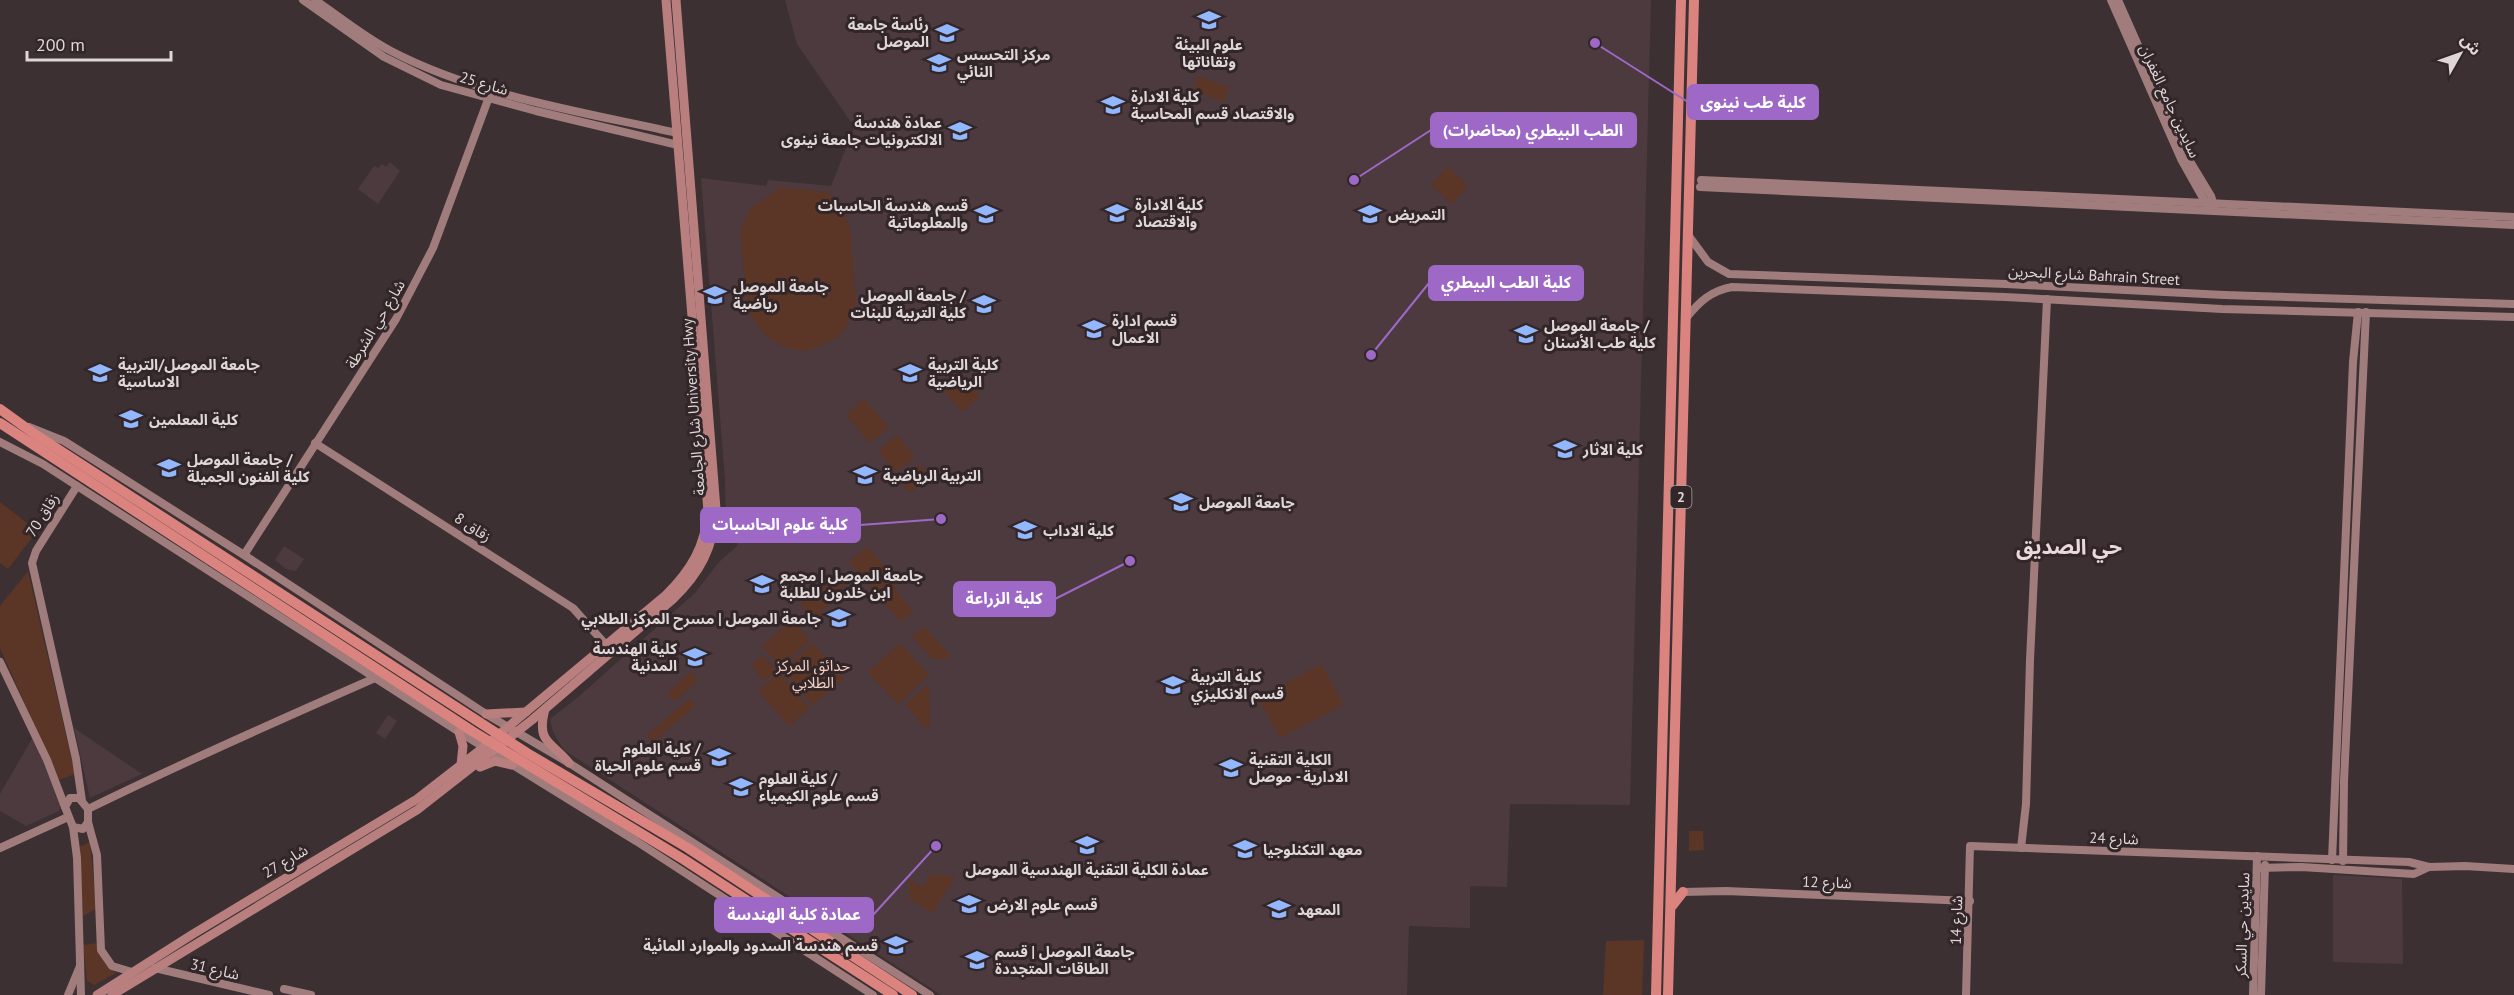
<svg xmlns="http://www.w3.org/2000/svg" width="2514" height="995" font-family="'PT Sans','Noto Sans Arabic',sans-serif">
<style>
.built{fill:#4c3a3e}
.green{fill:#5b3526}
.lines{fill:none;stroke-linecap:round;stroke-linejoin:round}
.secondary{stroke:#a17c7d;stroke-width:8}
.primary{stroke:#b97f7e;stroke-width:9}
.highway{stroke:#da837f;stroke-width:10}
.labels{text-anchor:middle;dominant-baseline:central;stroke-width:6;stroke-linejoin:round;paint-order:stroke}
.shield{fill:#322629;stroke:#aaa1a3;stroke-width:1.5}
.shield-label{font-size:14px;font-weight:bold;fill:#ded6d7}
.poi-label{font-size:15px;font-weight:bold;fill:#ded6d7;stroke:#322629;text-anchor:start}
.street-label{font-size:15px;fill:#ded6d7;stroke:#322629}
.park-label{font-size:15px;fill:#f5d0c2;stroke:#322629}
.district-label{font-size:21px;font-weight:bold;fill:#e9d9dc;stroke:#322629}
.leader{fill:none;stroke:#9e68c7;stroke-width:2}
.callout-dot{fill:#9e68c7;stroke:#322629;stroke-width:2}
.callout{fill:#9e68c7;stroke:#9e68c7;stroke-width:2}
.callout-label{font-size:16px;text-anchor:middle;font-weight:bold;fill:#fff}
</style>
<rect width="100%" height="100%" fill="#3c3033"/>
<!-- built -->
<g class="built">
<polygon points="785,0 1651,0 1630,805 1510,804 1507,887 1470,886 1470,928 1409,926 1407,995 941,995 564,750 553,732 550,719 577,698 695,593 719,562 738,545 726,526 725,479 701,178 766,186 768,180 831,186 856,123 850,121 797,44"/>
<polygon points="390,162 400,171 378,204 358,189 374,166 378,168 382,164 386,167"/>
<polygon points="284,546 304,559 296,571 286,569 275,560"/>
<polygon points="388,715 397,721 385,739 376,733"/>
<polygon points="74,728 142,774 90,798"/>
<polygon points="33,737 61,806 59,811 26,826 0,811 0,794"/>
<polygon points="2333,875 2402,879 2403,964 2333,962"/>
</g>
<!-- green -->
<g class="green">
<polygon points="1198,76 1229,87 1224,102 1193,91"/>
<polygon points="1448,167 1468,186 1452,204 1431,185"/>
<polygon points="781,187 827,192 838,201 850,228 856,301 853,314 846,328 837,338 808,351 789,349 774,342 763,333 747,311 740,232 750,209"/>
<polygon points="964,376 980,396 962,412 944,392"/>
<polygon points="864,399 889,427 870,443 846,415"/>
<polygon points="897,435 915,457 896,472 878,451"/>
<polygon points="919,464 930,476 910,493 900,481"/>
<polygon points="0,502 37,531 8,569 0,563"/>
<polygon points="867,546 899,584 894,589 913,611 901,622 849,562"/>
<polygon points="28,571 75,774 59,780 0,648 0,606"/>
<polygon points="838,572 848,583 841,589 844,592 821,611 824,615 815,623 800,605"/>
<polygon points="792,620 810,640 781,667 762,646"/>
<polygon points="924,626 950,655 946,659 932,659 912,636"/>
<polygon points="813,643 844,678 813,705 782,670"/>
<polygon points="900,643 929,675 898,704 868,672"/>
<polygon points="762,655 776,670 764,681 751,665"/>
<polygon points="1322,664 1343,705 1280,738 1258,698"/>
<polygon points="691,672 698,681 674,702 667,693"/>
<polygon points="779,672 810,708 789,726 758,691"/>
<polygon points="929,684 930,727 925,728 905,704"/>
<polygon points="689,699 695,706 653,742 647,735"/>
<polygon points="1689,831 1703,831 1704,850 1689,851"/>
<polygon points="90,842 96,909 83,916 79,847"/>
<polygon points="931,874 955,877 932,913 909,898 909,879 923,887"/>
<polygon points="1644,940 1642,995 1603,995 1606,941"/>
<polygon points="98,943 99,952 116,973 94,985 87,981 83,945"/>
</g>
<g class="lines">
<!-- secondary -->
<g class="secondary">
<polyline points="303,0 384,57 441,85 536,111 678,145"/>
<path d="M315,0C340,17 364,37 391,51C477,96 583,112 677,133"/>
<polyline points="2111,0 2181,159 2208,207"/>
<polyline points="2118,0 2188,158 2211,196 2214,206"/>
<polyline points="1701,180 2514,217"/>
<polyline points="1700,187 2514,225"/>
<polyline points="1689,236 1708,262 1729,274 2006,284 2224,295 2514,304"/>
<path d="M1687,317C1700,301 1711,291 1732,287L2005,297L2222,309L2514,317"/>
<polyline points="29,427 64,441 110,470 244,555 486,714 569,763 930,995"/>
<polyline points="0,442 43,464 459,732 636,841 873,995"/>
<polyline points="315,443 573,608 606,645"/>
<polyline points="77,486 36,551 32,563 76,759 82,801"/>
<polyline points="244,555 396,319 433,248 492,89"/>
<polyline points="0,662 47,760 65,807"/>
<path d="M88,809C182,763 279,720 375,678"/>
<polyline points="88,822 83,829 73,827 65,807 70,798 79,798 88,809 88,822 97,855 101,950 112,966 132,972"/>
<polyline points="73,827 77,858 81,995"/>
<polyline points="0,848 68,817"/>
<polyline points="2021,848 2026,804 2030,660 2047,299"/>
<polyline points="2332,860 2353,362 2358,312"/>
<polyline points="2343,861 2344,781 2366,312"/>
<polyline points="2257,868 2301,867 2414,874 2429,867"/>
<polyline points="1683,892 1726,891 1970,901"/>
<polyline points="155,968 269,995"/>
<polyline points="284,989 311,995"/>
<polyline points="68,995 80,966"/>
<polyline points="1966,995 1970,846 2409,862 2429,867 2465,866 2514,869"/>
<polyline points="2253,995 2257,856"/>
<polyline points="2261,995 2265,865"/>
</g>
<!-- primary -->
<g class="primary">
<path d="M545,709C536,743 551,741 569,763"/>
<polyline points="486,714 526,712"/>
<polyline points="459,732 463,746 461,765"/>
<polyline points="480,767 495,761 512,765"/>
<path d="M97,995L193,934L417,799L484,747L666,595C691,570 705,547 708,511L666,0"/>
<path d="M112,995L417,810L532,720L673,599C700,573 714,547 716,509L676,0"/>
</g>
<!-- highway -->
<g class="highway">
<polyline points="0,409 36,435 527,753 688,848 912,995"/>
<polyline points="0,423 472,731 683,859 893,995"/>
<polyline points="1672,906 1683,892"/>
<polyline points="1656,995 1681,0"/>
<polyline points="1668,995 1694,0"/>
</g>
</g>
<!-- icons -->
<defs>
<g id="university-bare" transform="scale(1.8)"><path d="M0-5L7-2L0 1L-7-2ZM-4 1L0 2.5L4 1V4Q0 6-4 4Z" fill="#93b7fd" stroke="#322629" stroke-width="2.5" paint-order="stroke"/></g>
</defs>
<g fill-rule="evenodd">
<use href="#university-bare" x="1209" y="20"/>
<use href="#university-bare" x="947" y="33"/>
<use href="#university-bare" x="939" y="63"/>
<use href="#university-bare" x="1113" y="105"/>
<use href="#university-bare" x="960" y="131"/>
<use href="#university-bare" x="1117" y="213"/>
<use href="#university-bare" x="986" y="214"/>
<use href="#university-bare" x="1370" y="214"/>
<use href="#university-bare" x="715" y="295"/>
<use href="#university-bare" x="984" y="304"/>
<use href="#university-bare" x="1094" y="329"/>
<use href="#university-bare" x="1526" y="334"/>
<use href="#university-bare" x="100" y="373"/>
<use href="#university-bare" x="910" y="373"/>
<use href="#university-bare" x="131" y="419"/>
<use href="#university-bare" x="1565" y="449"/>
<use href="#university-bare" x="169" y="468"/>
<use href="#university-bare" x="865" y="475"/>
<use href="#university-bare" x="1181" y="502"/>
<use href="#university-bare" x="1025" y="530"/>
<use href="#university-bare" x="762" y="584"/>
<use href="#university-bare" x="839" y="618"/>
<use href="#university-bare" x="695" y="657"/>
<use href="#university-bare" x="1173" y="685"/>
<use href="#university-bare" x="719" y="757"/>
<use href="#university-bare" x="1231" y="768"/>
<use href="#university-bare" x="741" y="787"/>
<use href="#university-bare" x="1087" y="845"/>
<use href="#university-bare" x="1245" y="849"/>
<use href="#university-bare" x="969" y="904"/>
<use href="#university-bare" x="1279" y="909"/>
<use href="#university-bare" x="896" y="945"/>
<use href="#university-bare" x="977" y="960"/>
</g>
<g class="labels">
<!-- shield labels -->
<rect class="shield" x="1670.5" y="486" width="21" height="22" rx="4.5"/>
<g class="shield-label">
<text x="1681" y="497">2</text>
</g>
<!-- poi labels -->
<g class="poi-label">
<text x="929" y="24" text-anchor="end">رئاسة جامعة<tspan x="929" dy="17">الموصل</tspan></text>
<text x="1209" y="44" text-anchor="middle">علوم البيئة<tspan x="1209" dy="17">وتقاناتها</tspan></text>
<text x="957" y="54">مركز التحسس<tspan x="957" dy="17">النائي</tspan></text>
<text x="1131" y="96">كلية الادارة<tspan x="1131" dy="17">والاقتصاد قسم المحاسبة</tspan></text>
<text x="942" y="122" text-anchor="end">عمادة هندسة<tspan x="942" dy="17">الالكترونيات جامعة نينوى</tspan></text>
<text x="1135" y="204">كلية الادارة<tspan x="1135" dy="17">والاقتصاد</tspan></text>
<text x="968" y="205" text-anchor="end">قسم هندسة الحاسبات<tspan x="968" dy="17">والمعلوماتية</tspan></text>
<text x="1388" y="214">التمريض</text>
<text x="733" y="286">جامعة الموصل<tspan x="733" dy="17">رياضية</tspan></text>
<text x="966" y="295" text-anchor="end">جامعة الموصل /<tspan x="966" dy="17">كلية التربية للبنات</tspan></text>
<text x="1112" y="320">قسم ادارة<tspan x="1112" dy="17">الاعمال</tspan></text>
<text x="1544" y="325">جامعة الموصل /<tspan x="1544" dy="17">كلية طب الأسنان</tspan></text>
<text x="118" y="364">جامعة الموصل/التربية<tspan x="118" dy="17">الاساسية</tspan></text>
<text x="928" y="364">كلية التربية<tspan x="928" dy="17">الرياضية</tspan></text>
<text x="149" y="419">كلية المعلمين</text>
<text x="1583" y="449">كلية الاثار</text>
<text x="187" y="459">جامعة الموصل /<tspan x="187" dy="17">كلية الفنون الجميلة</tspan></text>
<text x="883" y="475">التربية الرياضية</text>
<text x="1199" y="502">جامعة الموصل</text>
<text x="1043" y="530">كلية الاداب</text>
<text x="780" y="575">جامعة الموصل | مجمع<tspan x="780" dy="17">ابن خلدون للطلبة</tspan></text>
<text x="821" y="618" text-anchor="end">جامعة الموصل | مسرح المركز الطلابي</text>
<text x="677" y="648" text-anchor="end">كلية الهندسة<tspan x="677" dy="17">المدنية</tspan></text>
<text x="1191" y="676">كلية التربية<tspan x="1191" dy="17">قسم الانكليزي</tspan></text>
<text x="701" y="748" text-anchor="end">كلية العلوم /<tspan x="701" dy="17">قسم علوم الحياة</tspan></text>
<text x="1249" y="759">الكلية التقنية<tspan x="1249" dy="17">الادارية - موصل</tspan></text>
<text x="759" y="778">كلية العلوم /<tspan x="759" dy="17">قسم علوم الكيمياء</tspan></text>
<text x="1263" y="849">معهد التكنلوجيا</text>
<text x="1087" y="869" text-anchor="middle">عمادة الكلية التقنية الهندسية الموصل</text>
<text x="987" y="904">قسم علوم الارض</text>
<text x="1297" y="909">المعهد</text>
<text x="878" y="945" text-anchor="end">قسم هندسة السدود والموارد المائية</text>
<text x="995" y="951">جامعة الموصل | قسم<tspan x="995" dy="17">الطاقات المتجددة</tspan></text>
</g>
<!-- street labels -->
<g class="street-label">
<text transform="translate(484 83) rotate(16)">شارع 25</text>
<text transform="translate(2170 101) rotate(65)">سايدين جامع الغفران</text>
<text transform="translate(2094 275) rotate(3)">شارع البحرين Bahrain Street</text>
<text transform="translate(375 324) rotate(-59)">شارع حي الشرطة</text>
<text transform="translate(693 407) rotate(-94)">شارع الجامعة University Hwy</text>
<text transform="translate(42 515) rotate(-58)">زقاق 70</text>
<text transform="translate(473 527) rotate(33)">زقاق 8</text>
<text transform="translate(2114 838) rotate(2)">شارع 24</text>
<text transform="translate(285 861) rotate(-31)">شارع 27</text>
<text transform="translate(1827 882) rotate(2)">شارع 12</text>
<text transform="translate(1956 920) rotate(-88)">شارع 14</text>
<text transform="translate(2242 925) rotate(-88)">سايدين حي السكر</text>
<text transform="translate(215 969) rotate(13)">شارع 31</text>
</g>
<!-- park labels -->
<g class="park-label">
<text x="813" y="665">حدائق المركز<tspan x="813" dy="17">الطلابي</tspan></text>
</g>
<!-- district labels -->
<g class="district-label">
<text x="2069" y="546">حي الصديق</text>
</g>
</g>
<!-- callouts -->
<path class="leader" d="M1595 43L1688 102M1354 180L1431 130M1371 355L1429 283M941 519L860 525M1130 561L1055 599M936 846L873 915"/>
<g class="callout-dot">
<circle cx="1595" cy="43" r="6"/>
<circle cx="1354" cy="180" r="6"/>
<circle cx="1371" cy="355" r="6"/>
<circle cx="941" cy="519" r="6"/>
<circle cx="1130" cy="561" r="6"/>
<circle cx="936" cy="846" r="6"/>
</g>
<g class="callout">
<rect x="1688" y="85" width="130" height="34" rx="6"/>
<rect x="1431" y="113" width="205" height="34" rx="6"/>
<rect x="1429" y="266" width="154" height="34" rx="6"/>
<rect x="701" y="508" width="159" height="34" rx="6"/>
<rect x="954" y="582" width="101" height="34" rx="6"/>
<rect x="715" y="898" width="158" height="34" rx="6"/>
</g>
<g class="callout-label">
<text x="1753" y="108">كلية طب نينوى</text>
<text x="1533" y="136">الطب البيطري (محاضرات)</text>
<text x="1506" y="288">كلية الطب البيطري</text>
<text x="780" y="530">كلية علوم الحاسبات</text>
<text x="1004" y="604">كلية الزراعة</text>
<text x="794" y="920">عمادة كلية الهندسة</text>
</g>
<!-- north arrow -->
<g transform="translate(2460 54) rotate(50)" stroke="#322629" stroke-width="4.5" paint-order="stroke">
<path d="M0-4.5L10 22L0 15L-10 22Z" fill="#ded6d7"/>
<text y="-9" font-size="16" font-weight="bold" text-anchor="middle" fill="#ded6d7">ش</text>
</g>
<!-- scale -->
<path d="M27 51v9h144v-9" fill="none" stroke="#ded6d7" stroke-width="3"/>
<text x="36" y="51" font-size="18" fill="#ded6d7" stroke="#322629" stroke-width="4.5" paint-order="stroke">200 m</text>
</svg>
